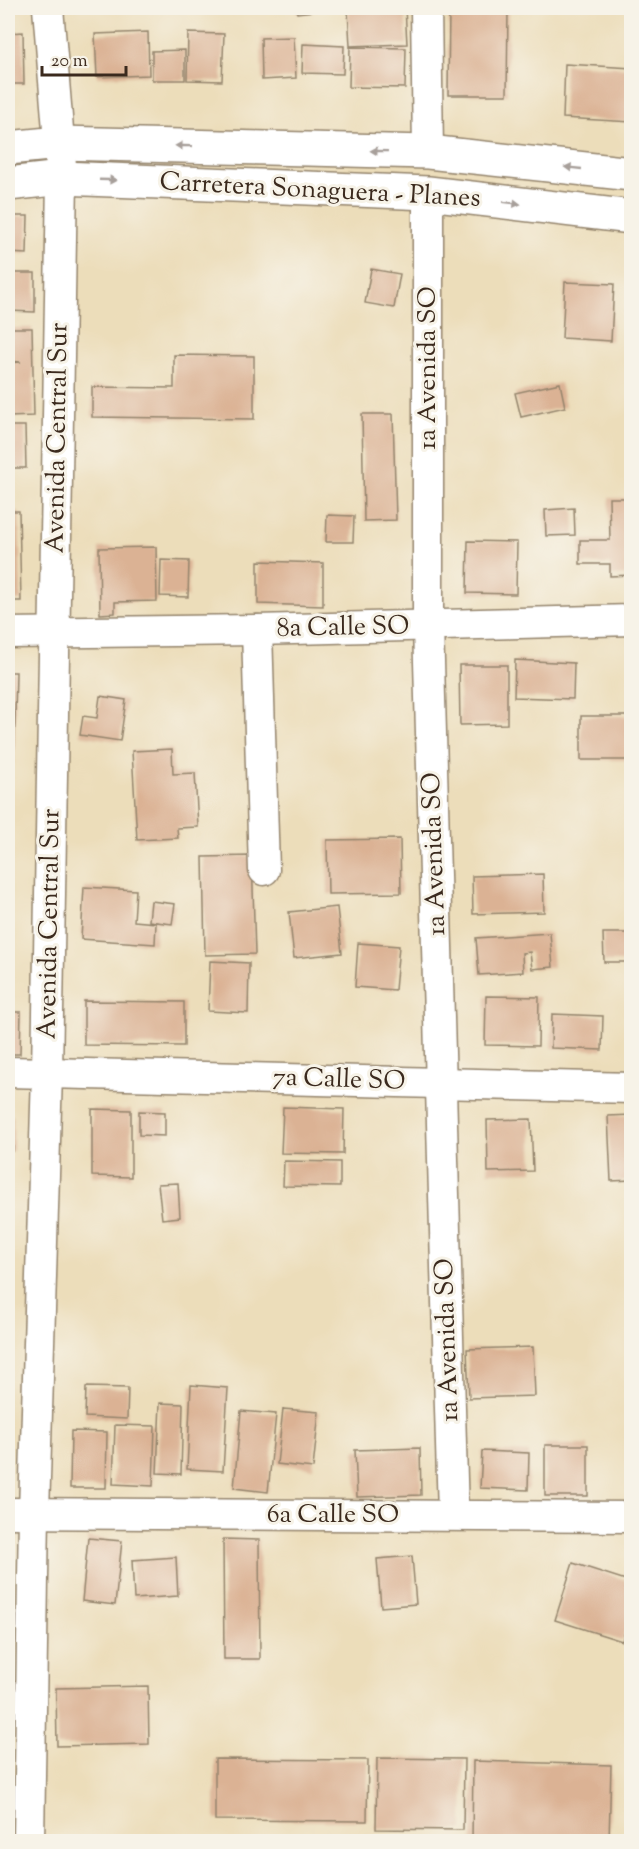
<svg xmlns="http://www.w3.org/2000/svg" width="639" height="1849" font-family="'Sorts Mill Goudy',serif">
<style>
.building{fill:#dbb294}
.lines{fill:none;stroke-linecap:round;stroke-linejoin:round}
.minor-casing{stroke:#94846c;stroke-width:33}
.major-casing{stroke:#94846c;stroke-width:36}
.minor{stroke:#fff;stroke-width:30}
.major{stroke:#fff;stroke-width:33}
.oneway{fill:#a79f9a}
.labels{text-anchor:middle;dominant-baseline:central;stroke-width:6;stroke-linejoin:round;paint-order:stroke}
.street-label{font-size:26px;fill:#3b2a1e;stroke:#f7f3e8}
</style>
<rect width="100%" height="100%" fill="#f7f3e8"/>
<filter id="ink" filterUnits="userSpaceOnUse"><feTurbulence type="fractalNoise" baseFrequency=".0167" numOctaves="2"/><feDisplacementMap in="SourceGraphic" scale="12" xChannelSelector="R" yChannelSelector="G"/><feConvolveMatrix kernelMatrix="1 2 1 2 8 2 1 2 1" color-interpolation-filters="sRGB"/></filter>
<filter id="wash" filterUnits="userSpaceOnUse"><feTurbulence type="fractalNoise" baseFrequency=".008" numOctaves="4" result="noise"/><feDisplacementMap in="SourceGraphic" scale="24" xChannelSelector="R" yChannelSelector="G"/><feGaussianBlur stdDeviation="1.35" result="paint"/><feColorMatrix in="noise" values="0 0 0 0 0 0 0 0 0 0 0 0 0 0 0 0 0 1.4 0 .05"/><feComposite in="paint" operator="in"/></filter>
<g filter="url(#wash)">
<rect width="100%" height="100%" fill="#ecddba"/>
<g id="blocks">
<!-- building -->
<g class="building">
<polygon points="296,8 322,8 322,10 297,13"/>
<polygon points="405,8 407,44 350,46 348,10"/>
<polygon points="449,8 508,8 507,95 448,95"/>
<polygon points="23,32 24,84 8,84 8,33"/>
<polygon points="148,32 149,75 97,77 95,34"/>
<polygon points="188,33 224,34 222,81 187,80"/>
<polygon points="294,37 296,78 262,80 261,38"/>
<polygon points="303,44 344,46 343,74 302,73"/>
<polygon points="350,47 406,48 405,88 349,87"/>
<polygon points="185,50 185,80 152,80 152,51"/>
<polygon points="565,64 632,68 632,122 563,118"/>
<polygon points="8,216 28,216 27,254 8,253"/>
<polygon points="371,269 400,274 394,308 365,303"/>
<polygon points="8,273 35,273 35,312 8,311"/>
<polygon points="565,282 614,284 611,341 562,338"/>
<polygon points="8,328 32,328 34,416 8,417 8,363 21,362 8,361"/>
<polygon points="174,355 254,356 254,419 92,417 92,387 174,388"/>
<polygon points="560,383 565,407 521,417 515,393"/>
<polygon points="362,414 393,414 396,520 364,521"/>
<polygon points="8,426 25,426 26,468 8,468"/>
<polygon points="609,498 632,498 632,575 610,576 610,564 580,564 580,540 610,540"/>
<polygon points="574,508 575,535 546,536 545,510"/>
<polygon points="8,511 19,511 21,601 8,601"/>
<polygon points="327,515 354,516 353,542 326,542"/>
<polygon points="468,541 517,542 516,594 467,593"/>
<polygon points="156,547 157,601 115,602 115,613 100,614 99,548"/>
<polygon points="161,560 189,561 188,597 160,596"/>
<polygon points="258,561 323,563 323,606 258,604"/>
<polygon points="515,660 574,663 573,699 514,697"/>
<polygon points="459,665 507,665 507,724 460,725"/>
<polygon points="8,672 16,672 14,763 8,763"/>
<polygon points="100,696 126,700 120,741 80,735 83,716 97,718"/>
<rect x="581" y="716" width="49" height="44"/>
<polygon points="172,749 173,774 195,773 198,827 177,828 178,838 137,840 132,751"/>
<polygon points="400,839 401,893 328,894 327,840"/>
<polygon points="252,856 255,954 205,955 203,857"/>
<polygon points="543,874 544,912 473,914 472,876"/>
<polygon points="84,887 136,890 134,921 156,923 155,944 81,939"/>
<polygon points="151,901 175,904 172,924 149,921"/>
<polygon points="337,907 342,953 294,958 289,912"/>
<polygon points="550,933 553,967 532,969 530,952 522,953 523,972 479,975 476,938"/>
<polygon points="603,933 630,933 631,962 604,962"/>
<polygon points="358,943 399,946 395,990 355,987"/>
<polygon points="210,961 249,963 248,1013 208,1011"/>
<polygon points="486,996 539,997 538,1046 485,1045"/>
<polygon points="84,1001 184,1002 184,1046 84,1045"/>
<polygon points="8,1012 21,1012 20,1054 8,1054"/>
<polygon points="552,1014 603,1016 602,1050 551,1048"/>
<polygon points="283,1107 344,1109 343,1154 281,1153"/>
<polygon points="92,1109 131,1110 131,1177 92,1176"/>
<polygon points="139,1111 165,1112 165,1136 139,1135"/>
<polygon points="8,1115 13,1116 13,1151 8,1151"/>
<polygon points="632,1115 632,1180 611,1181 608,1116"/>
<polygon points="531,1119 533,1171 488,1172 487,1120"/>
<polygon points="284,1161 340,1162 340,1187 283,1186"/>
<polygon points="178,1183 180,1217 162,1219 158,1184"/>
<polygon points="533,1347 535,1396 469,1398 467,1349"/>
<polygon points="191,1385 228,1388 223,1471 187,1469"/>
<polygon points="86,1387 128,1388 127,1419 85,1417"/>
<polygon points="160,1403 183,1404 181,1474 157,1473"/>
<polygon points="283,1409 319,1412 313,1468 277,1464"/>
<polygon points="241,1411 276,1414 268,1492 234,1488"/>
<polygon points="115,1425 155,1426 153,1486 113,1484"/>
<polygon points="71,1431 107,1432 106,1488 70,1488"/>
<rect x="545" y="1445" width="43" height="51"/>
<polygon points="420,1448 421,1495 357,1497 355,1450"/>
<polygon points="482,1451 529,1453 528,1490 480,1488"/>
<polygon points="88,1538 122,1541 115,1605 82,1601"/>
<polygon points="223,1539 259,1540 260,1659 224,1659"/>
<polygon points="412,1556 416,1604 381,1607 377,1559"/>
<polygon points="176,1557 178,1596 134,1599 132,1560"/>
<polygon points="573,1563 632,1582 632,1611 622,1641 555,1620"/>
<polygon points="148,1686 149,1744 57,1746 56,1688"/>
<polygon points="377,1758 464,1759 463,1830 376,1829"/>
<polygon points="215,1759 368,1760 367,1821 215,1820"/>
<polygon points="473,1761 611,1765 609,1842 472,1842"/>
</g>
</g>
</g>
<g filter="url(#ink)">
<use href="#blocks" fill-opacity="0" stroke="#94846c" stroke-width="1.5"/>
<g class="lines">
<!-- minor casing -->
<g class="minor-casing">
<g id="minor">
<polyline points="426,8 428,152"/>
<polyline points="428,193 428,626 453,1515"/>
<polyline points="257,630 264,870"/>
<polyline points="8,633 257,630 632,620"/>
<polyline points="8,1072 632,1088"/>
<polyline points="8,1513 632,1517"/>
<polyline points="29,1842 34,1513 47,1073 62,178 48,8"/>
</g>
</g>
<!-- major casing -->
<g class="major-casing">
<g id="major">
<polyline points="8,148 59,143 428,152 632,174"/>
<polyline points="8,184 62,178 428,193 632,217"/>
</g>
</g>
<!-- minor -->
<use href="#minor" class="minor"/>
<!-- major -->
<use href="#major" class="major"/>
</g>
<!-- one-way arrows -->
<defs><path id="oneway-solid" d="M-6-.8H1V-3.2L6.5 0L1 3.2V.8H-6Z" transform="scale(1.5)"/></defs>
<g class="oneway">
<use href="#oneway-solid" transform="translate(184 146) rotate(-179)"/>
<use href="#oneway-solid" transform="translate(379 151) rotate(-179)"/>
<use href="#oneway-solid" transform="translate(573 168) rotate(-174)"/>
<use href="#oneway-solid" transform="translate(108 180) rotate(2)"/>
<use href="#oneway-solid" transform="translate(512 203) rotate(7)"/>
</g>
</g>
<g class="labels">
<!-- street labels -->
<g class="street-label">
<text transform="translate(320 191) rotate(3)">Carretera Sonaguera - Planes</text>
<text transform="translate(428 368) rotate(-90)">1a Avenida SO</text>
<text transform="translate(58 438) rotate(-89)">Avenida Central Sur</text>
<text transform="translate(343 628) rotate(-1)">8a Calle SO</text>
<text transform="translate(435 854) rotate(-92)">1a Avenida SO</text>
<text transform="translate(50 924) rotate(-89)">Avenida Central Sur</text>
<text transform="translate(339 1080) rotate(2)">7a Calle SO</text>
<text transform="translate(448 1340) rotate(-92)">1a Avenida SO</text>
<text x="333" y="1515">6a Calle SO</text>
</g>
</g>
<!-- margin -->
<rect width="639" height="1849" fill="none" stroke="#f7f3e8" stroke-width="30"/>
<!-- scale -->
<path d="M42 66v9h84v-9" fill="none" stroke="#3b2a1e" stroke-width="3"/>
<text x="51" y="66" font-size="18" fill="#3b2a1e" stroke="#f7f3e8" stroke-width="4.5" paint-order="stroke">20 m</text>
</svg>
